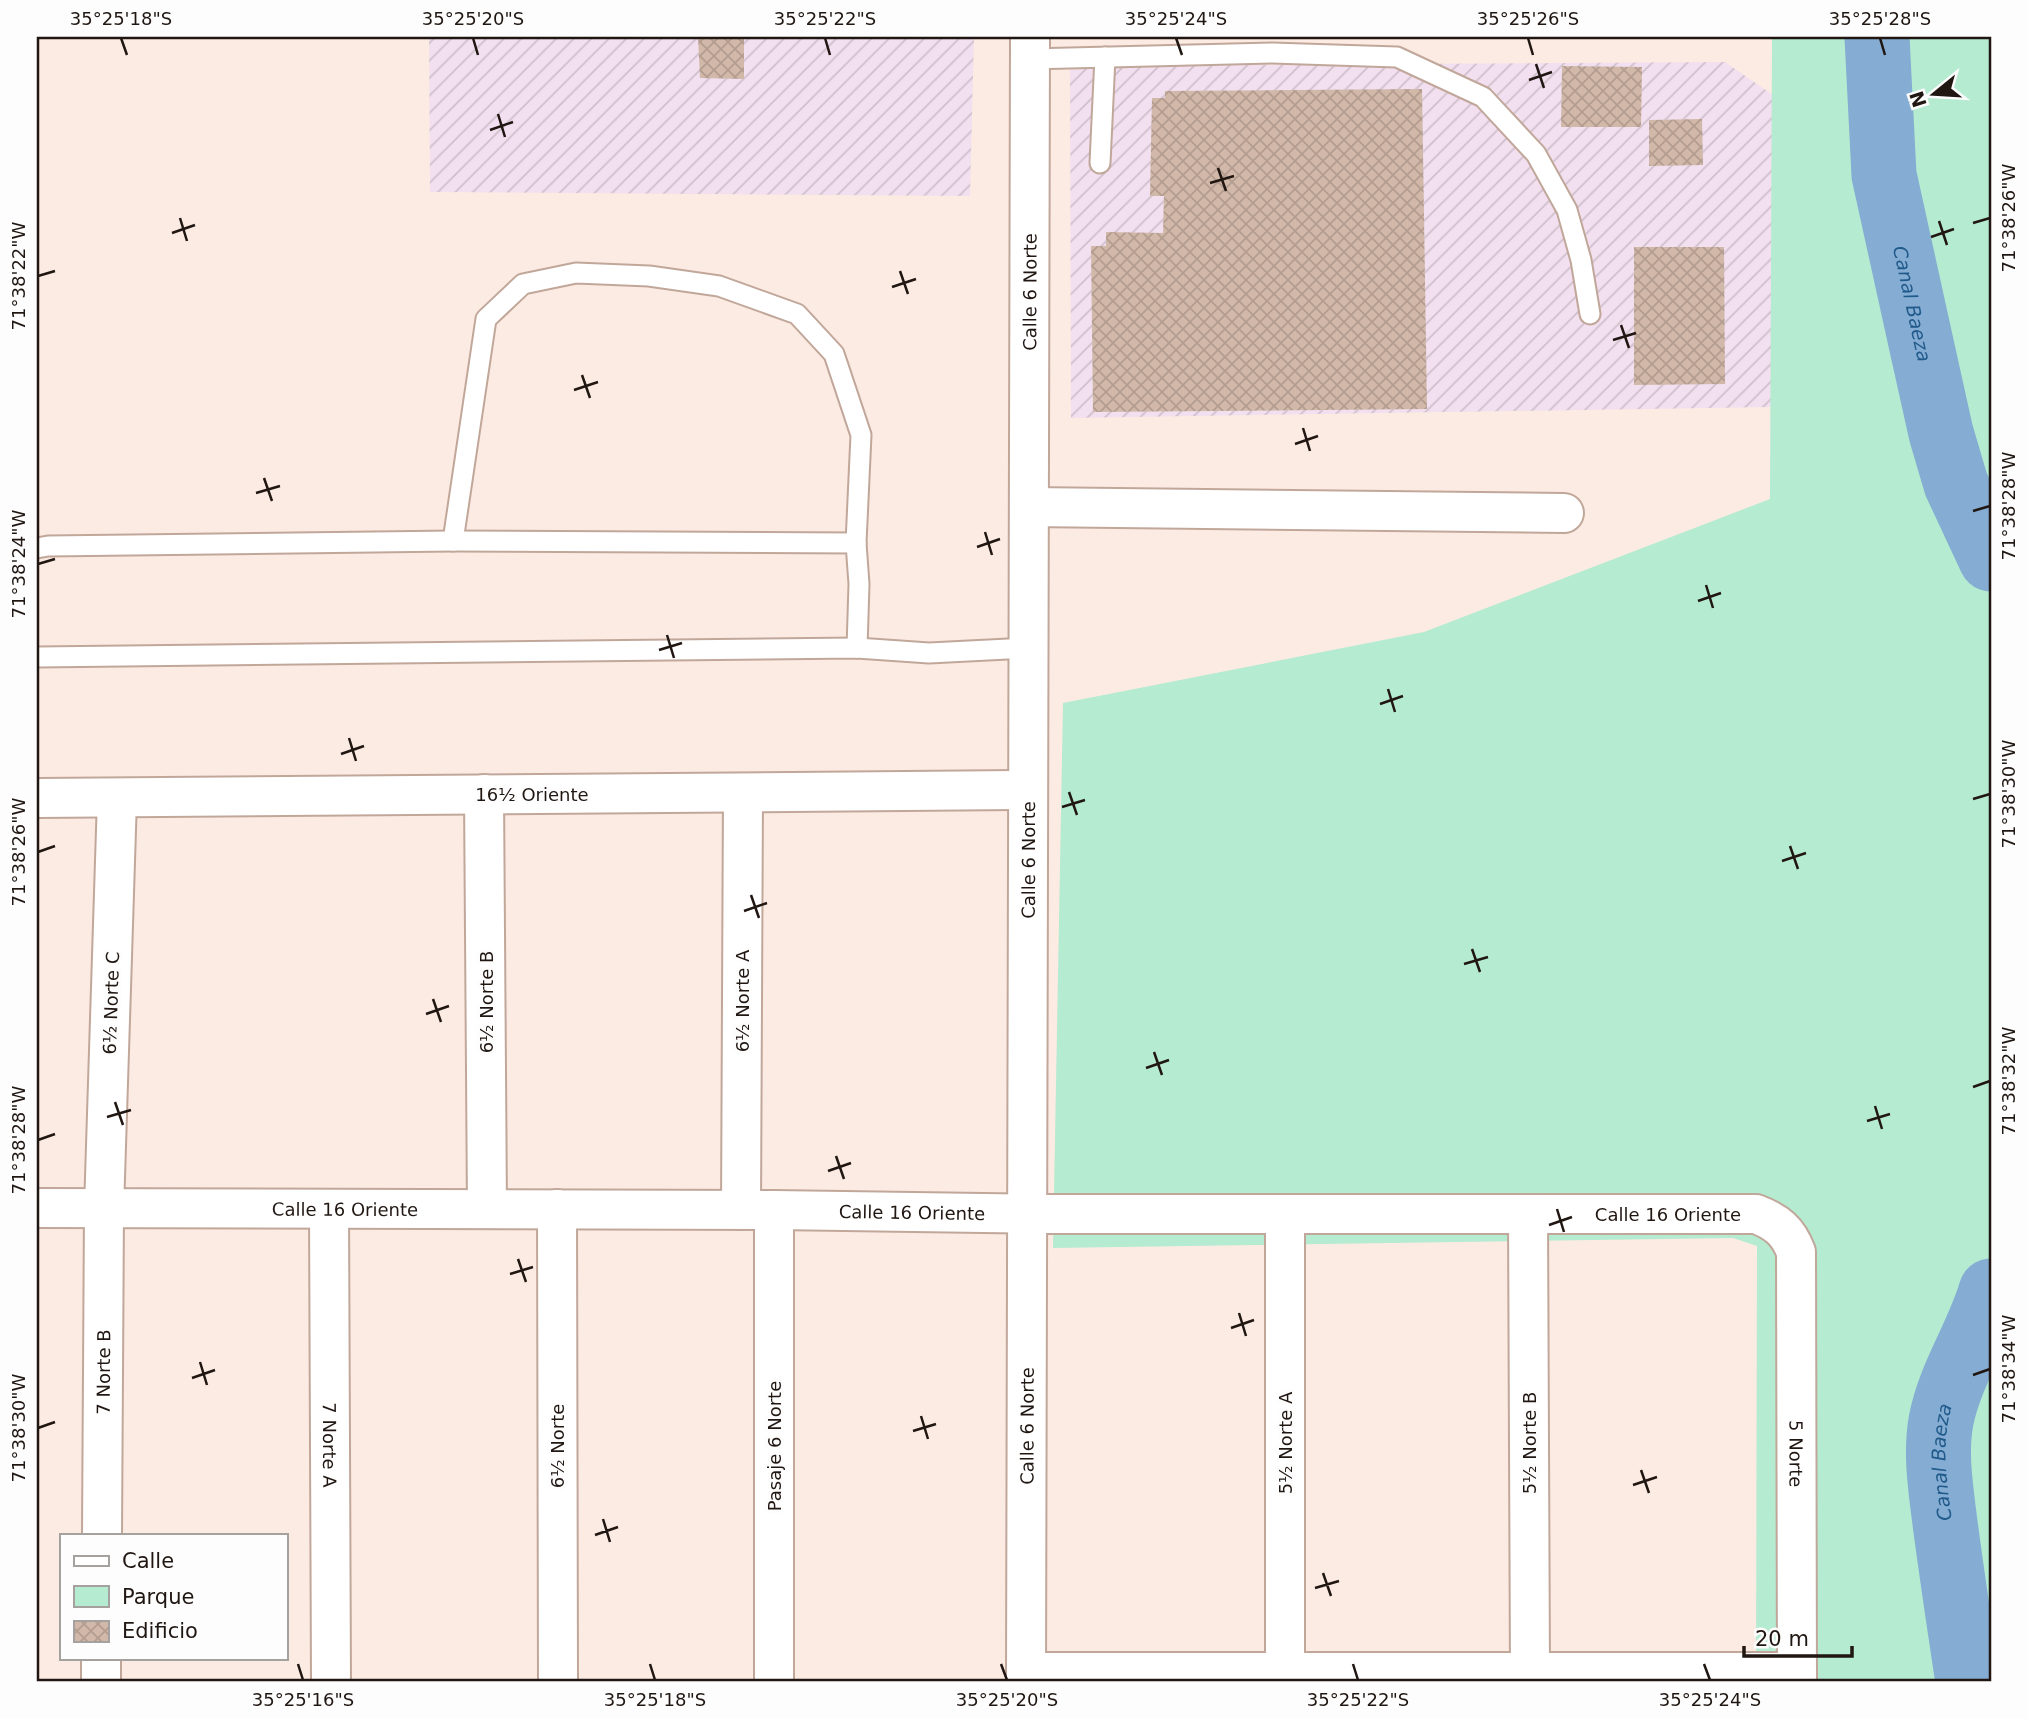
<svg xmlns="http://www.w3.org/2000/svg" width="2028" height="1719" font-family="'DejaVu Sans',sans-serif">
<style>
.industrial{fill:url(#industrial-furrows)}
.green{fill:#b5ebd1}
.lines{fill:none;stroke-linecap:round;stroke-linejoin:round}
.river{stroke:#85acd2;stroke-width:65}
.building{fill:url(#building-cross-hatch)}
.lane-casing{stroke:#c1a79a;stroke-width:23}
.street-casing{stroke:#c1a79a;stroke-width:42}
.secondary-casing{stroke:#c1a79a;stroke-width:42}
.lane{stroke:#fff;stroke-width:19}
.street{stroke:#fff;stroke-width:38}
.secondary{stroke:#fff;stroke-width:38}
.ticks{fill:none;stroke:#201612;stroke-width:2.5}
.labels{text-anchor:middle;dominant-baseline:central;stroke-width:7;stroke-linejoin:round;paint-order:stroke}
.street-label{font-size:18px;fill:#201612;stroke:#fcfdfc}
.water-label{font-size:19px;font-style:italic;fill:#205a8b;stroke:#fcfdfc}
.neatline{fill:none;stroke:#201612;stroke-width:2.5}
.ticks-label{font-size:18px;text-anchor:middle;fill:#201612}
</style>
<defs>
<pattern id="industrial-furrows" width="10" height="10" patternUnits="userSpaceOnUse" patternTransform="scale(1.75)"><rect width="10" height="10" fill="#f2dfef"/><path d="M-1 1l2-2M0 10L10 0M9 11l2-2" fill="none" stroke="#cfbfcc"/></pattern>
<pattern id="building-cross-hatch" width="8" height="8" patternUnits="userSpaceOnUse" patternTransform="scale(1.75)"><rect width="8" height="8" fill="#d1b8a8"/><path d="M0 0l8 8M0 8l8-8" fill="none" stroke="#b39d90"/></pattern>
</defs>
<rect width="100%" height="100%" fill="#fcebe3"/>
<!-- industrial -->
<g class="industrial">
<polygon points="429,37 974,37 970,196 430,192"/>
<polygon points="1725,62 1773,95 1771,407 1071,418 1070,66"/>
</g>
<!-- green -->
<polygon class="green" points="1772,37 1991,37 1991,1682 1756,1682 1757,1246 1733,1238 1053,1248 1063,703 1424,632 1770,499"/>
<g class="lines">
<!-- river -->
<g class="river">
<path id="s1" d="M1877,37L1884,175L1923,352L1941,433L1956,484L1991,559"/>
<path id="s2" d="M1968,1682C1960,1629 1952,1576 1945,1523C1941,1490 1935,1454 1941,1421C1950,1374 1978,1336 1991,1291"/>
</g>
</g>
<!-- building -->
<g class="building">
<polygon points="698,37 744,37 744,79 700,78"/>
<polygon points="1562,66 1642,67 1641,127 1561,127"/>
<polygon points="1422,89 1427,409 1093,412 1091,246 1106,246 1106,232 1163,233 1164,196 1150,196 1152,98 1165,98 1165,91"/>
<polygon points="1702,119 1703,165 1649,166 1649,120"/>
<polygon points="1634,247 1724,247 1725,384 1634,385"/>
</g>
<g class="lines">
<!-- lane casing -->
<g class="lane-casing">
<g id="lane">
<polyline points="1029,59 1272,53 1397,57 1483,97 1536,154 1567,210 1581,260 1590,314"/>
<polyline points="1100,163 1105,57"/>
<polyline points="453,541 486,319 523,284 576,273 649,276 719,286 797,314 834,354 861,435 856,543"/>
<polyline points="37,548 48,546 453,541 856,543 859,584 857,648"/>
<polyline points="37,657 857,648 929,653 1027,648"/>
</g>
</g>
<!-- street casing -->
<g class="street-casing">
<g id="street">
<polyline points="1029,507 1564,513"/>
<polyline points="484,794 487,1209"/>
<polyline points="37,798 1028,790"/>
<path id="s3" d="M37,1208L774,1210L1045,1214H1756C1777,1222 1788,1231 1796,1252L1797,1682"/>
<path id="s4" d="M329,1209L331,1682"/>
<polyline points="557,1209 558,1682"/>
<polyline points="741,1210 743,793"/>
<polyline points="1528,1214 1530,1672"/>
<path id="s5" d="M102,1535L104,1209L117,798"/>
<polyline points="1026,1672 1797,1672"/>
<polyline points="1285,1672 1285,1214"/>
<polyline points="101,1682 101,1658"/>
<polyline points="774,1682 774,1210"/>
</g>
</g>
<!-- secondary casing -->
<g class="secondary-casing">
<g id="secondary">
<path id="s6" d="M1026,1682L1030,37"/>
</g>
</g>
<!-- lane -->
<use href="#lane" class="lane"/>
<!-- street -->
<use href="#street" class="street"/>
<!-- secondary -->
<use href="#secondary" class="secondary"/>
</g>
<!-- ticks -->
<path class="ticks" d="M121,38L127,55M473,38L478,55M825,38L830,55M1176,38L1182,55M1528,38L1533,55M1880,38L1885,55M1536,64L1544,88M1529,80L1552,72M498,114L505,137M490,130L513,122M1218,168L1226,191M1210,183L1234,176M180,218L187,241M1939,221L1947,245M1973,223L1990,218M172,233L195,225M1931,237L1954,229M900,271L908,294M38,276L55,271M892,287L916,279M1621,325L1629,348M1613,340L1636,333M582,375L590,398M574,390L598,382M1303,428L1310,451M1295,444L1318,436M264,478L272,501M256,493L280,486M1973,511L1990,506M985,532L992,555M977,547L1000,539M38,564L55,559M1706,585L1713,608M1698,601L1721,593M667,635L674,658M659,650L682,643M1388,689L1395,712M1380,704L1403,696M349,738L356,761M341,754L364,746M1069,792L1077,815M1973,799L1990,794M1062,807L1085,800M1790,846L1798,869M38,852L55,846M1782,861L1806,853M751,895L759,918M744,911L767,903M1472,949L1480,972M1464,964L1488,957M433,999L441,1022M426,1014L449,1006M1154,1052L1162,1075M1146,1068L1169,1060M1973,1087L1990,1081M115,1102L123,1125M1875,1106L1882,1129M107,1117L131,1110M1867,1121L1890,1114M38,1140L55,1134M836,1156L844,1179M828,1171L851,1163M1557,1209L1564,1232M1549,1225L1572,1217M518,1259L526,1282M510,1274L533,1267M1239,1313L1246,1336M1231,1328L1254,1320M200,1362L207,1385M1973,1375L1990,1369M192,1378L215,1370M921,1416L928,1439M38,1428L55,1422M913,1431L936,1424M1641,1470L1649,1493M1633,1485L1657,1477M603,1519L610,1542M595,1535L618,1527M1323,1573L1331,1596M1315,1588L1339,1581M298,1664L303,1680M650,1664L655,1680M1001,1664L1007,1680M1353,1664L1358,1680M1704,1664L1710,1680"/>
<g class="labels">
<!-- street labels -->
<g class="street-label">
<text stroke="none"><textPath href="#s6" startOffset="1390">Calle 6 Norte</textPath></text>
<text x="532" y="794">16½ Oriente</text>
<text stroke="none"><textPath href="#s6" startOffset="822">Calle 6 Norte</textPath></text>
<text transform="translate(742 1001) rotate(-90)">6½ Norte A</text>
<text transform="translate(486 1002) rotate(-90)">6½ Norte B</text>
<text transform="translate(111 1003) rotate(-88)">6½ Norte C</text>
<text stroke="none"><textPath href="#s3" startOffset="308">Calle 16 Oriente</textPath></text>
<text stroke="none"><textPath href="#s3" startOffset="875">Calle 16 Oriente</textPath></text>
<text stroke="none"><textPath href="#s3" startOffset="1631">Calle 16 Oriente</textPath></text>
<text stroke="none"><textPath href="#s5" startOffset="163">7 Norte B</textPath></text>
<text stroke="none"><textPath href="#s6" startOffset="256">Calle 6 Norte</textPath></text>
<text transform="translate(1285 1443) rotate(-90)">5½ Norte A</text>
<text transform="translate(1529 1443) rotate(-90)">5½ Norte B</text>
<text stroke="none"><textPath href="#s4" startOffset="236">7 Norte A</textPath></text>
<text transform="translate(557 1446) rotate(-90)">6½ Norte</text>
<text transform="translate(774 1446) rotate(-90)">Pasaje 6 Norte</text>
<text stroke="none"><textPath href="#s3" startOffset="1978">5 Norte</textPath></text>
</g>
<!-- water labels -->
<g class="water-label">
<text stroke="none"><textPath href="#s1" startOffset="270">Canal Baeza</textPath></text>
<text stroke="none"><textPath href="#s2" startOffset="222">Canal Baeza</textPath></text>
</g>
</g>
<!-- border -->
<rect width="2028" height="1719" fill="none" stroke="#fcfdfc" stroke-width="77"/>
<!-- legend -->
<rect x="60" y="1534" width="228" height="126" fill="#fcfdfc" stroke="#a4a19e" stroke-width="2"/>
<rect x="74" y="1556" width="35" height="10" fill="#ffffff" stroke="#a4a19e" stroke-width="2"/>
<text x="122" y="1568" font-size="21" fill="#201612">Calle</text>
<rect x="74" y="1586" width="35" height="21" fill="#b5ebd1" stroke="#a4a19e" stroke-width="2"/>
<text x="122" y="1604" font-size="21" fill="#201612">Parque</text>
<rect x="74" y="1621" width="35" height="21" fill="url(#building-cross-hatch)" stroke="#a4a19e" stroke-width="2"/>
<text x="122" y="1638" font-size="21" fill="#201612">Edificio</text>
<!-- north arrow -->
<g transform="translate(1934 94) rotate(252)" stroke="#fcfdfc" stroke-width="5" paint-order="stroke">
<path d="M0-5L12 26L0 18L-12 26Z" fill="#201612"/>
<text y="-10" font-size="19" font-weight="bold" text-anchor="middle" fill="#201612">N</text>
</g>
<!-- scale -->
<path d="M1744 1646v10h108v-10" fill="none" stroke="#201612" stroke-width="3.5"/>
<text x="1755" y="1646" font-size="21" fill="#201612" stroke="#fcfdfc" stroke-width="5" paint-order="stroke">20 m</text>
<rect x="38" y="38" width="1952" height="1642" class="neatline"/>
<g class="ticks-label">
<text x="121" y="25">35°25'18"S</text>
<text x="473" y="25">35°25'20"S</text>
<text x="825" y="25">35°25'22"S</text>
<text x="1176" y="25">35°25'24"S</text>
<text x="1528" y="25">35°25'26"S</text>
<text x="1880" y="25">35°25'28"S</text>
<text transform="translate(2009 218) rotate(-90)" y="6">71°38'26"W</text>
<text transform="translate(19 276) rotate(-90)" y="6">71°38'22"W</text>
<text transform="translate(2009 506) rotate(-90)" y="6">71°38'28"W</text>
<text transform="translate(19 564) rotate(-90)" y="6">71°38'24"W</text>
<text transform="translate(2009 794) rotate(-90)" y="6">71°38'30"W</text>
<text transform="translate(19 852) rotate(-90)" y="6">71°38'26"W</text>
<text transform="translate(2009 1081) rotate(-90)" y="6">71°38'32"W</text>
<text transform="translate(19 1140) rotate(-90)" y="6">71°38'28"W</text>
<text transform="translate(2009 1369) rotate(-90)" y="6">71°38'34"W</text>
<text transform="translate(19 1428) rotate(-90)" y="6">71°38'30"W</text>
<text x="303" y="1706">35°25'16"S</text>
<text x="655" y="1706">35°25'18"S</text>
<text x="1007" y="1706">35°25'20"S</text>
<text x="1358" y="1706">35°25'22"S</text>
<text x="1710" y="1706">35°25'24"S</text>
</g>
</svg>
